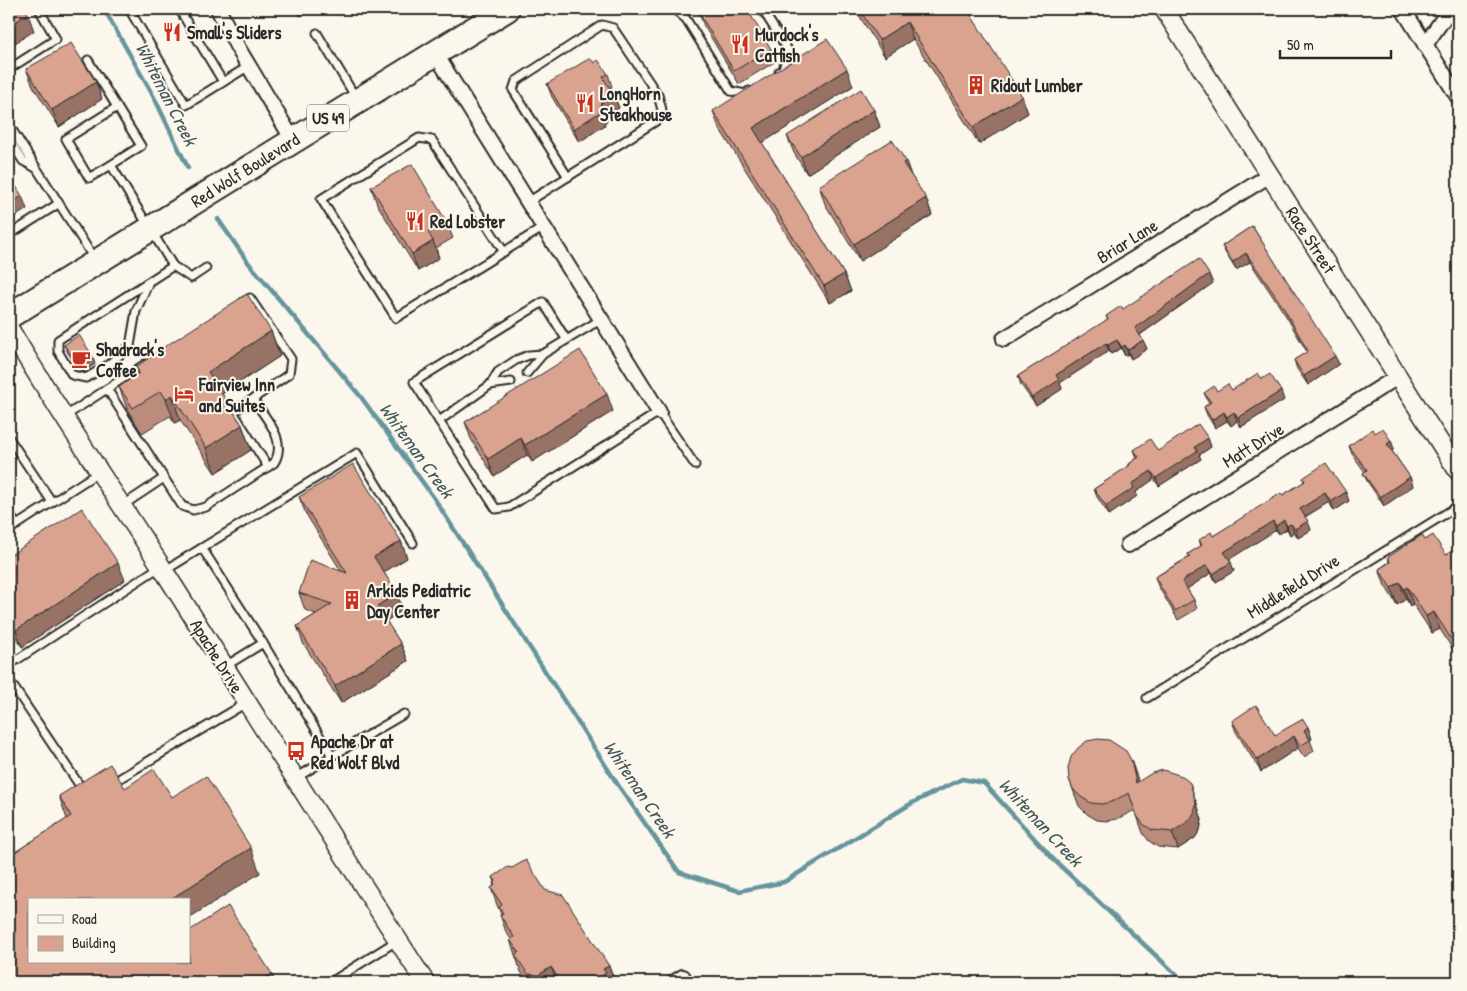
<svg xmlns="http://www.w3.org/2000/svg" width="1467" height="991" font-family="'Patrick Hand',sans-serif">
<style>
.lines{fill:none;stroke-linecap:round;stroke-linejoin:round}
.stream{stroke:#65959c;stroke-width:4.5}
.service-casing{stroke:#2b2b2b;stroke-width:11}
.minor-casing{stroke:#2b2b2b;stroke-width:18}
.tertiary-casing{stroke:#2b2b2b;stroke-width:21}
.trunk-casing{stroke:#2b2b2b;stroke-width:28}
.service{stroke:#fbf7ec;stroke-width:7}
.minor{stroke:#fbf7ec;stroke-width:14}
.tertiary{stroke:#fbf7ec;stroke-width:18}
.trunk{stroke:#fbf7ec;stroke-width:24}
.wall{fill:#bb8c7c;stroke:#2b2b2b}
.shaded-wall{fill:#987265;stroke:#2b2b2b}
.building{fill:#d9a390;stroke:#2b2b2b}
.labels{text-anchor:middle;dominant-baseline:central;stroke-width:4;stroke-linejoin:round;paint-order:stroke}
.shield{fill:#fbf7ec;stroke:#696865;stroke-width:1}
.shield-label{font-size:16px;font-weight:bold;fill:#2b2b2b}
.poi-label{font-size:18px;font-weight:bold;fill:#2b2b2b;stroke:#fbf7ec;text-anchor:start}
.street-label{font-size:18px;fill:#2b2b2b;stroke:#fbf7ec}
.water-label{font-size:19px;font-style:italic;fill:#43575a;stroke:#fbf7ec}
</style>
<rect width="100%" height="100%" fill="#fbf7ec"/>
<filter id="ink" filterUnits="userSpaceOnUse"><feTurbulence type="fractalNoise" baseFrequency=".02" numOctaves="2"/><feDisplacementMap in="SourceGraphic" scale="10" xChannelSelector="R" yChannelSelector="G"/><feConvolveMatrix kernelMatrix="1 2 1 2 8 2 1 2 1" color-interpolation-filters="sRGB"/></filter>
<g filter="url(#ink)">
<g class="lines">
<!-- stream -->
<g class="stream">
<polyline points="104,9 155,99 188,168"/>
<polyline points="218,219 247,261 361,397 434,498 618,785 679,872 739,891 784,882 912,803 962,779 984,783 1053,859 1184,982"/>
</g>
<!-- service casing -->
<g class="service-casing">
<g id="service">
<polyline points="129,9 186,105 249,66"/>
<polyline points="179,9 223,82"/>
<polyline points="674,9 686,19 731,91 745,94 749,91"/>
<polyline points="762,9 788,50 783,70 779,72"/>
<polyline points="317,33 356,98"/>
<polyline points="88,60 141,146 111,165 173,266 58,340 58,351 72,375 86,378 108,365 130,346 136,311 148,284"/>
<polyline points="9,69 56,39 39,9"/>
<polyline points="9,125 95,260"/>
<polyline points="9,139 23,161 34,167"/>
<polyline points="111,165 89,178 66,139 117,107"/>
<polyline points="528,202 656,121 662,110 658,95 613,28 602,25 516,81 513,90 568,177"/>
<polyline points="9,235 58,204"/>
<polyline points="504,252 432,140 419,138 321,199 396,318 544,227"/>
<polyline points="173,266 191,278 206,268"/>
<polyline points="600,320 543,354 529,355 516,360 498,372 490,385 439,421 496,509 509,507 659,412 695,465"/>
<polyline points="527,373 543,354"/>
<polyline points="490,385 511,382"/>
<path d="M107,389L182,506L193,510L206,507L274,463C288,440 266,419 253,399L289,374L291,359L250,298L243,302"/>
<polyline points="253,399 233,412 268,467"/>
<polyline points="64,417 145,364"/>
<polyline points="439,421 414,382 543,302 566,339"/>
<polyline points="9,438 52,502"/>
<polyline points="122,506 164,478"/>
<polyline points="9,514 17,525"/>
<polyline points="9,530 99,472"/>
<polyline points="202,548 263,643"/>
<polyline points="164,571 357,453 413,543"/>
<polyline points="9,665 161,566"/>
<polyline points="224,667 263,643 332,756 296,778"/>
<polyline points="9,680 84,792"/>
<polyline points="1147,698 1458,506"/>
<polyline points="332,756 404,714"/>
<polyline points="112,783 246,703"/>
<polyline points="331,982 398,940"/>
</g>
</g>
<!-- minor casing -->
<g class="minor-casing">
<g id="minor">
<polyline points="218,9 238,48 293,140"/>
<polyline points="1403,9 1458,97"/>
<polyline points="1425,45 1450,9"/>
<polyline points="435,53 659,412"/>
<polyline points="1004,339 1270,175"/>
<polyline points="1128,545 1399,376"/>
<polyline points="675,982 683,977"/>
</g>
</g>
<!-- tertiary casing -->
<g class="tertiary-casing">
<g id="tertiary">
<polyline points="1164,9 1458,471"/>
<path d="M9,328C58,411 112,490 164,571C251,708 337,846 425,982"/>
</g>
</g>
<!-- trunk casing -->
<g class="trunk-casing">
<polyline id="trunk" points="9,316 507,9"/>
</g>
<!-- service -->
<use href="#service" class="service"/>
<!-- minor -->
<use href="#minor" class="minor"/>
<!-- tertiary -->
<use href="#tertiary" class="tertiary"/>
<!-- trunk -->
<use href="#trunk" class="trunk"/>
</g>
<!-- wall -->
<g class="wall">
<polygon points="296,9 312,9 300,16"/>
<polygon points="855,9 967,9 1028,113 979,144 913,39 885,57"/>
<polygon points="699,13 771,49 776,61 739,84 704,26"/>
<polygon points="594,63 608,74 612,87 610,88 619,108 606,116 608,120 604,123 605,125 579,142 552,97 547,84"/>
<polygon points="26,69 96,82 102,99 59,127 33,86"/>
<polygon points="853,86 762,143 844,274 851,291 830,303 719,128 713,111"/>
<polygon points="874,110 880,127 807,174 794,153 787,136"/>
<polygon points="819,186 926,198 932,215 860,261 825,204"/>
<polygon points="371,187 446,221 453,238 436,248 439,258 418,271 377,204"/>
<polygon points="1252,226 1339,364 1308,385 1297,369 1294,360 1307,352 1286,316 1250,262 1236,270 1226,254 1222,246"/>
<polygon points="1213,283 1140,335 1147,349 1131,359 1128,354 1125,356 1121,348 1111,354 1109,351 1060,383 1062,389 1036,406 1021,385 1018,376 1108,320 1106,316 1123,309"/>
<polygon points="271,331 280,356 222,394 242,425 251,450 215,473 180,420 175,423 170,416 142,433 128,411 119,387 138,374 136,367"/>
<polygon points="64,345 95,364 83,372 80,371 68,353"/>
<polygon points="1262,379 1284,400 1241,427 1237,421 1231,426 1227,421 1215,428 1207,415 1204,407 1209,403 1204,393 1232,390"/>
<polygon points="613,411 532,462 527,455 494,476 471,439 465,422"/>
<polygon points="1375,433 1391,441 1394,449 1392,451 1410,477 1413,486 1384,506 1367,481 1363,473 1365,472 1352,454 1349,446"/>
<polygon points="1208,438 1211,447 1199,455 1201,459 1159,486 1154,479 1136,492 1137,496 1109,515 1097,497 1094,489 1129,466 1129,464 1137,458 1134,450 1158,451"/>
<polygon points="1303,478 1349,501 1334,511 1329,502 1305,517 1311,530 1298,538 1294,532 1290,535 1287,529 1279,534 1276,530 1229,559 1234,571 1216,582 1211,573 1187,589 1194,600 1197,609 1178,620 1158,586 1155,577 1189,557 1188,554 1201,546 1199,540 1213,536 1283,495 1304,482"/>
<polygon points="299,497 401,541 407,558 384,572 403,610 386,621 401,644 408,661 341,703 303,643 297,626 316,614 305,610 299,593 341,571 306,514"/>
<polygon points="1425,540 1446,555 1456,553 1458,552 1458,658 1440,629 1432,633 1413,604 1410,606 1406,599 1397,605 1385,586 1379,569 1389,562 1388,557"/>
<polygon points="9,556 125,580 22,647 9,627"/>
<polygon points="1232,721 1275,735 1308,727 1312,739 1310,740 1314,751 1304,757 1298,748 1261,772 1236,732"/>
<polygon points="1137,777 1138,782 1196,800 1202,820 1200,830 1195,838 1178,849 1158,847 1149,841 1143,833 1135,810 1117,819 1107,821 1097,820 1087,814 1079,806 1069,779"/>
<polygon points="125,788 172,797 260,873 29,900 272,974 274,982 9,982 9,856 67,819 59,796"/>
<polygon points="493,877 545,890 609,966 615,982 528,982 521,972 510,940 511,939 506,932 500,915 501,914 497,905 491,888 494,886 493,883 495,882"/>
</g>
<!-- shaded-wall -->
<g class="shaded-wall">
<polygon points="28,14 34,31 9,47 9,26"/>
<polygon points="907,22 913,39 885,57 879,40"/>
<polygon points="847,69 853,86 759,145 753,128"/>
<polygon points="96,82 102,99 59,127 52,110"/>
<polygon points="614,95 619,108 606,116 608,120 604,123 605,125 579,142 574,129 599,110 600,104"/>
<polygon points="1022,96 1028,113 979,144 973,127"/>
<polygon points="874,110 880,127 807,174 801,157"/>
<polygon points="906,161 912,178 903,163"/>
<polygon points="22,196 27,209 9,221 9,205"/>
<polygon points="926,198 932,215 860,261 854,244"/>
<polygon points="433,241 439,258 418,271 412,254"/>
<polygon points="1246,253 1250,262 1236,270 1233,262"/>
<polygon points="844,274 851,291 830,303 824,286"/>
<polygon points="1209,274 1213,283 1138,336 1135,328"/>
<polygon points="271,331 280,356 217,397 208,372"/>
<polygon points="1117,340 1121,348 1111,354 1108,345"/>
<polygon points="1143,340 1147,349 1131,359 1128,350"/>
<polygon points="1106,343 1109,351 1060,383 1062,389 1036,406 1032,398 1056,375"/>
<polygon points="1125,345 1128,354 1125,356 1122,347"/>
<polygon points="92,355 95,364 83,372 80,363"/>
<polygon points="1335,356 1339,364 1308,385 1304,376"/>
<polygon points="1281,391 1284,400 1241,427 1238,418"/>
<polygon points="607,394 613,411 532,462 525,445"/>
<polygon points="172,395 180,420 175,423 166,399"/>
<polygon points="1224,412 1227,421 1215,428 1212,420"/>
<polygon points="1234,412 1237,421 1231,426 1227,417"/>
<polygon points="242,425 251,450 215,473 206,448"/>
<polygon points="521,438 527,455 494,476 488,459"/>
<polygon points="1208,438 1211,447 1199,455 1201,459 1159,486 1156,478 1195,447"/>
<polygon points="1391,441 1394,449 1390,452 1387,444"/>
<polygon points="1151,471 1154,479 1136,492 1137,496 1109,515 1106,506 1132,484"/>
<polygon points="1410,477 1413,486 1384,506 1380,497"/>
<polygon points="1346,492 1349,501 1334,511 1331,502"/>
<polygon points="1325,493 1329,502 1303,518 1300,509"/>
<polygon points="1284,520 1287,529 1279,534 1276,526"/>
<polygon points="1273,521 1276,530 1227,561 1224,552"/>
<polygon points="1308,521 1311,530 1298,538 1295,529"/>
<polygon points="1291,524 1294,532 1290,535 1287,526"/>
<polygon points="401,541 407,558 381,574 374,557"/>
<polygon points="1231,562 1234,571 1216,582 1213,574"/>
<polygon points="118,563 125,580 22,647 16,630"/>
<polygon points="1207,565 1211,573 1185,590 1182,581"/>
<polygon points="1400,582 1406,599 1397,605 1391,588"/>
<polygon points="1407,587 1413,604 1410,606 1404,589"/>
<polygon points="397,593 403,610 383,623 377,606"/>
<polygon points="1434,612 1440,629 1432,633 1426,616"/>
<polygon points="401,644 408,661 341,703 335,686"/>
<polygon points="1308,727 1312,739 1310,740 1304,730"/>
<polygon points="1294,736 1298,748 1261,772 1257,760"/>
<polygon points="1131,760 1137,777 1142,800 1136,783"/>
<polygon points="1190,783 1202,820 1200,830 1195,838 1178,849 1172,832"/>
<polygon points="251,848 260,873 189,918 189,900 169,900"/>
<polygon points="609,966 615,982 598,982 597,979 603,969"/>
<polygon points="551,967 557,982 541,982 539,975"/>
<polygon points="272,974 274,982 259,982"/>
</g>
<!-- building -->
<g class="building">
<polygon points="9,9 25,9 28,14 9,26"/>
<polygon points="706,9 747,9 771,49 734,71 699,13"/>
<polygon points="859,9 967,9 1022,96 973,127 907,22 879,40"/>
<polygon points="827,39 847,69 753,128 844,274 824,286 713,111"/>
<polygon points="71,43 96,82 52,110 26,69"/>
<polygon points="590,58 594,63 598,60 608,74 603,77 614,95 600,104 603,107 599,110 600,112 574,129 547,84"/>
<polygon points="861,89 874,110 801,157 787,136"/>
<polygon points="892,140 906,161 903,163 926,198 854,244 819,186"/>
<polygon points="412,164 446,221 428,232 433,241 412,254 371,187"/>
<polygon points="9,175 22,196 9,205"/>
<polygon points="1252,226 1335,356 1304,376 1294,360 1308,351 1283,307 1246,253 1233,262 1222,246"/>
<polygon points="1199,259 1209,274 1135,328 1143,340 1128,350 1125,345 1122,347 1117,340 1108,345 1106,343 1056,375 1059,380 1032,398 1018,376 1108,319 1106,316 1121,306 1123,309"/>
<polygon points="247,294 271,331 208,372 242,425 206,448 172,395 166,399 161,391 133,408 119,387 139,373 136,367 161,349"/>
<polygon points="79,335 92,355 80,363 77,363 64,345"/>
<polygon points="580,350 607,394 525,445 521,438 488,459 465,422"/>
<polygon points="1258,373 1262,379 1270,374 1281,391 1238,418 1234,412 1227,417 1224,412 1212,420 1204,407 1211,402 1204,393 1214,386 1217,391 1228,384 1232,390"/>
<polygon points="1198,424 1208,438 1195,447 1197,451 1156,478 1151,471 1132,484 1134,488 1106,506 1094,489 1130,465 1129,464 1139,457 1134,450 1150,439 1158,451"/>
<polygon points="1383,428 1391,441 1387,444 1410,477 1380,497 1363,473 1367,470 1349,446 1372,429 1375,433"/>
<polygon points="1326,463 1346,492 1331,502 1325,493 1300,509 1308,521 1295,529 1291,524 1287,526 1284,520 1276,526 1273,521 1224,552 1231,562 1213,574 1207,565 1182,581 1194,600 1175,611 1155,577 1190,557 1188,554 1202,545 1199,540 1211,532 1213,536 1281,493 1283,495 1305,481 1303,478"/>
<polygon points="353,464 401,541 374,557 397,593 377,606 401,644 335,686 297,626 332,604 299,593 310,560 347,573 299,497"/>
<polygon points="82,508 118,563 16,630 9,620 9,556"/>
<polygon points="1422,535 1425,540 1433,535 1446,555 1454,549 1456,553 1458,552 1458,650 1434,612 1426,616 1407,587 1404,589 1400,582 1391,588 1379,569 1390,562 1388,557"/>
<polygon points="1256,705 1275,735 1303,719 1308,727 1304,730 1310,740 1300,746 1294,736 1257,760 1232,721"/>
<polygon points="1098,739 1109,740 1126,751 1131,760 1136,783 1152,773 1163,770 1182,776 1190,783 1196,803 1194,813 1189,821 1172,832 1152,830 1143,824 1137,816 1129,793 1111,802 1101,804 1091,803 1081,797 1073,789 1069,779 1068,768 1071,757 1078,748 1087,741"/>
<polygon points="110,764 125,788 154,769 172,797 206,776 251,848 169,900 29,900 29,962 189,962 189,931 228,906 272,974 259,982 9,982 9,873 11,872 9,868 9,856 71,816 59,796"/>
<polygon points="526,860 545,890 563,895 609,966 603,969 606,973 597,979 599,982 561,982 551,967 539,975 528,974 515,955 519,952 510,940 514,937 500,915 503,913 499,907 502,905 491,888 495,885 493,883 496,881 493,877 508,867 512,868"/>
</g>
</g>
<!-- icons -->
<defs>
<g id="restaurant-bare" transform="scale(1.5)"><path d="M-5-6h1v4h1v-4h1v4h1v-4h1v5L-1.5 .5V6h-2V.5L-5-1ZM5-6V6H3V1.5H1.5Q1.5-4 5-6Z" fill="#c8321e" stroke="#fbf7ec" stroke-width="2.5" paint-order="stroke"/></g>
<g id="building-bare" transform="scale(1.5)"><path d="M-4-6H4V6H1V3H-1V6H-4ZM-2.5-4.3h1.7v1.8h-1.7ZM.8-4.3h1.7v1.8H.8ZM-2.5-1h1.7V.8h-1.7ZM.8-1h1.7V.8H.8Z" fill="#c8321e" stroke="#fbf7ec" stroke-width="2.5" paint-order="stroke"/></g>
<g id="cafe-bare" transform="scale(1.5)"><path d="M-5.5-4.5H6V0H3Q3 3.5 0 3.5H-2.5Q-5.5 3.5-5.5 0ZM3-3.2v2h1.7v-2ZM-6 4.5H4V6H-6Z" fill="#c8321e" stroke="#fbf7ec" stroke-width="2.5" paint-order="stroke"/></g>
<g id="hotel-bare" transform="scale(1.5)"><path d="M-6-4.5h1.5V1H6V5H4.5V3h-9V5H-6ZM-4 0a1.8 1.8 0 1 1 3.6 0ZM.5 0V-2.5h3Q6-2.5 6 0Z" fill="#c8321e" stroke="#fbf7ec" stroke-width="2.5" paint-order="stroke"/></g>
<g id="bus-bare" transform="scale(1.5)"><path d="M-5-6H5V4H4V6H2V4H-2V6H-4V4H-5ZM-3.5-4V0h7V-4ZM-3.5 1.2v1.5H-2V1.2ZM2 1.2v1.5H3.5V1.2Z" fill="#c8321e" stroke="#fbf7ec" stroke-width="2.5" paint-order="stroke"/></g>
</defs>
<g fill-rule="evenodd">
<use href="#restaurant-bare" x="172" y="32"/>
<use href="#restaurant-bare" x="740" y="44"/>
<use href="#building-bare" x="976" y="85"/>
<use href="#restaurant-bare" x="585" y="103"/>
<use href="#restaurant-bare" x="415" y="221"/>
<use href="#cafe-bare" x="81" y="359"/>
<use href="#hotel-bare" x="184" y="394"/>
<use href="#building-bare" x="352" y="600"/>
<use href="#bus-bare" x="296" y="751"/>
</g>
<g class="labels">
<!-- shield labels -->
<rect class="shield" x="307" y="104.5" width="42" height="27" rx="4"/>
<g class="shield-label">
<text x="328" y="118">US 49</text>
</g>
<!-- poi labels -->
<g class="poi-label">
<text x="187" y="32">Small's Sliders</text>
<text x="755" y="34">Murdock's<tspan x="755" dy="21">Catfish</tspan></text>
<text x="991" y="85">Ridout Lumber</text>
<text x="600" y="93">LongHorn<tspan x="600" dy="21">Steakhouse</tspan></text>
<text x="430" y="221">Red Lobster</text>
<text x="96" y="349">Shadrack's<tspan x="96" dy="21">Coffee</tspan></text>
<text x="199" y="384">Fairview Inn<tspan x="199" dy="21">and Suites</tspan></text>
<text x="367" y="590">Arkids Pediatric<tspan x="367" dy="21">Day Center</tspan></text>
<text x="311" y="741">Apache Dr at<tspan x="311" dy="21">Red Wolf Blvd</tspan></text>
</g>
<!-- street labels -->
<g class="street-label">
<text transform="translate(245 170) rotate(-32)">Red Wolf Boulevard</text>
<text transform="translate(1311 240) rotate(57)">Race Street</text>
<text transform="translate(1127 241) rotate(-32)">Briar Lane</text>
<text transform="translate(1253 445) rotate(-32)">Matt Drive</text>
<text transform="translate(1293 586) rotate(-32)">Middlefield Drive</text>
<text transform="translate(217 656) rotate(58)">Apache Drive</text>
</g>
<!-- water labels -->
<g class="water-label">
<text transform="translate(167 94) rotate(63)">Whiteman Creek</text>
<text transform="translate(417 450) rotate(54)">Whiteman Creek</text>
<text transform="translate(640 789) rotate(56)">Whiteman Creek</text>
<text transform="translate(1041 822) rotate(47)">Whiteman Creek</text>
</g>
</g>
<!-- margin -->
<rect width="1467" height="991" fill="none" stroke="#fbf7ec" stroke-width="30"/>
<rect x="15" y="15" width="1437" height="961" fill="none" stroke="#2b2b2b" stroke-width="2" filter="url(#ink)"/>
<!-- legend -->
<rect x="28" y="898" width="162" height="65" fill="#fbf7ec" stroke="#a8a59f"/>
<rect x="38" y="915" width="25" height="8" fill="#fbf7ec" stroke="#a8a59f"/>
<text x="72" y="924" font-size="15" fill="#2b2b2b">Road</text>
<rect x="38" y="936" width="25" height="15" fill="#d9a390" stroke="#a8a59f"/>
<text x="72" y="948" font-size="15" fill="#2b2b2b">Building</text>
<!-- scale -->
<path d="M1280 50v8h111v-8" fill="none" stroke="#2b2b2b" stroke-width="2.5"/>
<text x="1287" y="50" font-size="15" fill="#2b2b2b" stroke="#fbf7ec" stroke-width="4" paint-order="stroke">50 m</text>
</svg>
